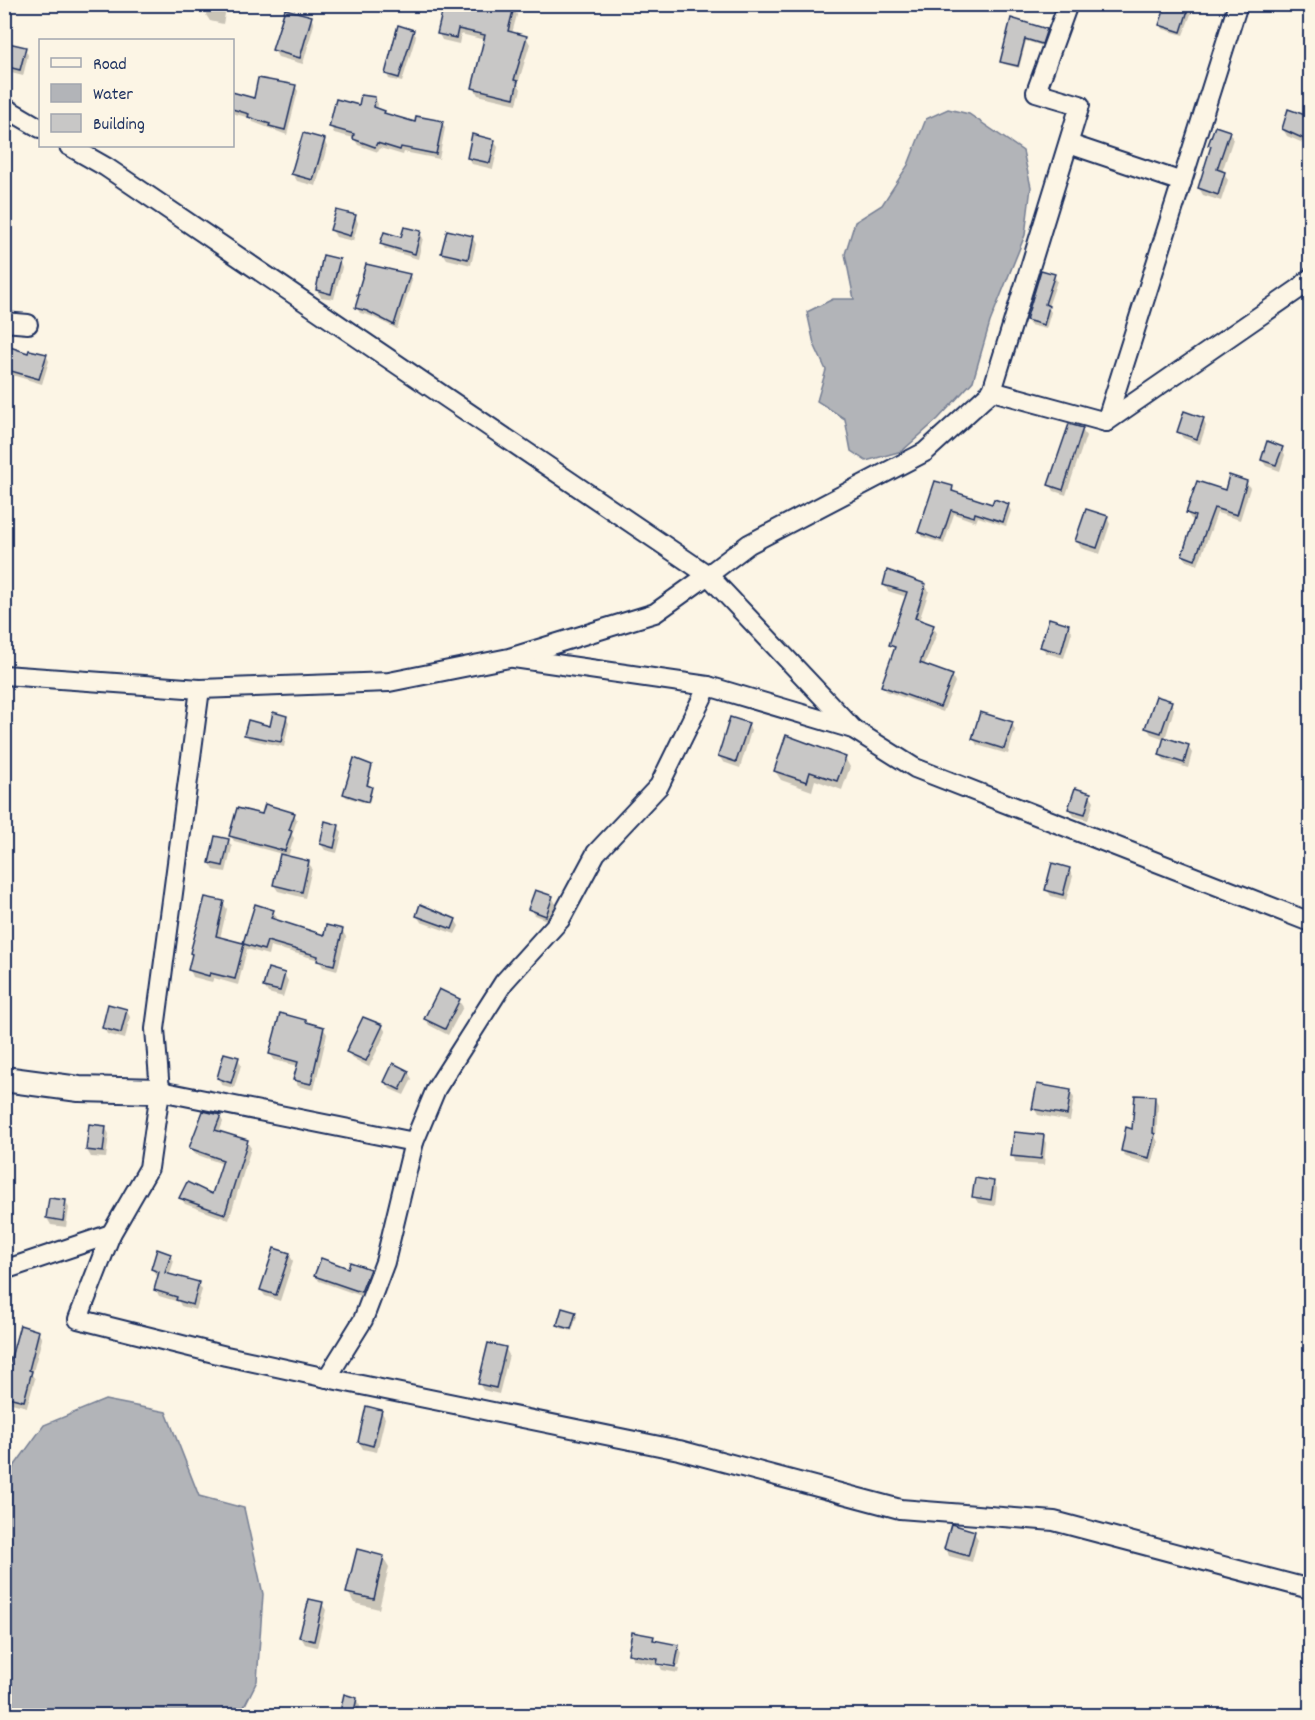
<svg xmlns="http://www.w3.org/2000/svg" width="1315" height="1720" font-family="Dekko,sans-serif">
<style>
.water{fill:#b2b4b8;stroke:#767f94;stroke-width:1.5}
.shadow{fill:#0003}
.building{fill:#c8c7c6;stroke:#1b2f5e;stroke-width:1.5}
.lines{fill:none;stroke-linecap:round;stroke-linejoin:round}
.minor-casing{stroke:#1b2f5e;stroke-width:22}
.tertiary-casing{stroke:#1b2f5e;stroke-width:28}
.minor{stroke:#fcf5e5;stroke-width:18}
.tertiary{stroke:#fcf5e5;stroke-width:24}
</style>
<rect width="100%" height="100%" fill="#fcf5e5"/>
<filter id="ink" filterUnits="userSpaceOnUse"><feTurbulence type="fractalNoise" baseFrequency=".0167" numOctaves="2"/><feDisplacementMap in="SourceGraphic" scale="12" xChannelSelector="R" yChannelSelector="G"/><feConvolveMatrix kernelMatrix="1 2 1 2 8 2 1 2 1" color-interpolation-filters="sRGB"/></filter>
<g filter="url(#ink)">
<!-- water -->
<g class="water">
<polygon points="948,109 969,114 1023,151 1031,187 1025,235 990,322 973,381 938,419 902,451 866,461 851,451 845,419 817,401 826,370 814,344 807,312 833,299 854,299 845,254 855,222 882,205 908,165 926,119"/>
<polygon points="105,1400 166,1412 199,1496 244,1508 263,1594 257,1681 240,1715 5,1715 5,1479 44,1425"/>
</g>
<!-- shadow -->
<g class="shadow">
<polygon points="208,4 227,4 223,24 210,21 206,15"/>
<polygon points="1148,4 1195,4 1183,35 1163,29 1161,24 1165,11"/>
<polygon points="514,8 517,15 512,33 526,37 530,44 518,84 521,89 517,104 478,95 474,88 485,40 461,34 459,44 442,40 439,34"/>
<polygon points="311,18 314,24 303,64 278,57 274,50"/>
<polygon points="1012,20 1046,31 1047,33 1043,46 1026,41 1019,68 1004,64 1002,61"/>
<polygon points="413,31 416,36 402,82 389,79 387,74"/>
<polygon points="4,44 25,49 28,55 23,76 4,71"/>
<polygon points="295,86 298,91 287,135 253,122 250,118 232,113 232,94 255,100"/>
<polygon points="375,98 378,104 377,110 384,112 386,115 416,124 442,122 445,128 439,159 404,152 403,155 380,148 378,152 358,145 354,138 334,133 331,127"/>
<polygon points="1310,123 1310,146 1287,136 1283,129"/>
<polygon points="1229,132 1233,139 1222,172 1228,180 1221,201 1203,195 1199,188 1212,149 1210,145"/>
<polygon points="324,140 327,147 316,186 297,181 293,174"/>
<polygon points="494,141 498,147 493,169 472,164 468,158"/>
<polygon points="355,216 358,223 353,241 336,237 332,230"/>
<polygon points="420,233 423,238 418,259 385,249 382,244"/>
<polygon points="472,237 476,244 471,265 447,259 443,253"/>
<polygon points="339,260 342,267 334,299 321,297 317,290"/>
<polygon points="409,275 412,280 397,329 371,316 360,313 357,308"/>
<polygon points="1054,276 1057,281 1048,307 1051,312 1046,329 1030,325 1027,320"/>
<polygon points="4,286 9,290 4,306"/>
<polygon points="29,355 46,355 49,361 42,384 9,374 6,369"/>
<polygon points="1203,419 1206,426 1200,444 1183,438 1179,432"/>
<polygon points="1082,430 1086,436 1066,495 1054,491 1050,484"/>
<polygon points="1282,448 1285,455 1280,471 1266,466 1262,460"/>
<polygon points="1246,482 1250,488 1240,520 1217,513 1198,565 1187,561 1183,555 1195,521 1191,519 1187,513"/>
<polygon points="952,488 955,493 993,506 1008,505 1011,511 1006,526 978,517 976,522 954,514 944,544 923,537 920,532"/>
<polygon points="1107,517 1110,524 1100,554 1081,548 1077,541"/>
<polygon points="884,585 925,585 929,591 919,621 933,627 937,633 924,666 952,676 955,682 943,712 886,691 883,685 895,650 890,644 907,597 888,591"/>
<polygon points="1068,625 1072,632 1064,658 1046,653 1042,647"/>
<polygon points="1171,702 1174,709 1165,739 1188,746 1192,753 1188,768 1164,761 1161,755 1165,739 1151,734 1147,728"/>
<polygon points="286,717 289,722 284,747 249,739 246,734 271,728"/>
<polygon points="1012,723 1015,730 1008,754 977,745 973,738"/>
<polygon points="748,724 751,731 740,768 723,762 719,756"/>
<polygon points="845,758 850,767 842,790 815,780 812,791 781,780 775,771"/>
<polygon points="371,766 372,769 368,787 372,791 369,804 346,797 345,794"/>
<polygon points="1090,795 1094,801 1088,820 1074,816 1070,809"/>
<polygon points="294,814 297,820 292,835 294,838 288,857 308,862 312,868 305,898 278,891 274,885 282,854 234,841 231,836 263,816"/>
<polygon points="338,826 342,833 337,853 325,850 321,844"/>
<polygon points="228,840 232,847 226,872 214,870 210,863"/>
<polygon points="1069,870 1073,876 1066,900 1051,896 1047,890"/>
<polygon points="552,897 556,904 549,921 534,915 530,909"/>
<polygon points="223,903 227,909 220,938 244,945 256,906 273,911 277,918 276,921 325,936 342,930 346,937 337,971 323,967 319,960 270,946 268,955 247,949 238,985 214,978 212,982 193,977 190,970 193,957 191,953"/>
<polygon points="417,916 455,920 459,926 455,934 421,922"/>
<polygon points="284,974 288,981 283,997 268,993 264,986"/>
<polygon points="459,1001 463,1007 448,1035 429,1025 426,1019"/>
<polygon points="126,1010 130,1017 125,1039 107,1034 104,1028"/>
<polygon points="305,1021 307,1024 323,1028 327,1034 314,1090 298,1086 295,1080 298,1066 274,1060 271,1054"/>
<polygon points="382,1026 386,1032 369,1067 352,1058 348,1052"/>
<polygon points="238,1059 241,1065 234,1088 222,1085 218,1078"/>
<polygon points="408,1072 412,1079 404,1095 390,1089 386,1082"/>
<polygon points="1070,1091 1074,1098 1070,1121 1038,1115 1034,1108"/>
<polygon points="1155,1098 1158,1104 1156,1138 1158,1142 1152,1164 1126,1157 1122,1151"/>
<polygon points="220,1116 223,1122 219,1133 247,1142 251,1148 229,1220 185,1204 181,1198 213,1196 223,1164 195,1154 191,1148"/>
<polygon points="105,1127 109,1134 106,1158 91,1157 87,1150"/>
<polygon points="1015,1134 1043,1137 1046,1143 1044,1165 1016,1163 1013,1156"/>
<polygon points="993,1182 997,1188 995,1206 978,1203 974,1196"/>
<polygon points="65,1201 69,1208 66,1227 51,1225 47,1218"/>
<polygon points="289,1254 293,1261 280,1301 265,1296 261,1290"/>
<polygon points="170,1255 174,1261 169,1276 198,1283 202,1290 196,1310 181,1306 179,1302 159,1296 156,1290 160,1277 156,1275 152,1269"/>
<polygon points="369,1270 372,1276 364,1297 319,1281 316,1276"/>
<polygon points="575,1313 577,1316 572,1331 560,1328 559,1325"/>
<polygon points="38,1332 42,1339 32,1375 35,1379 27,1407 4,1401 4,1380 10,1367"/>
<polygon points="505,1348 509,1355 499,1394 483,1390 479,1383"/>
<polygon points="381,1411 385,1418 377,1452 363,1449 359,1442"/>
<polygon points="974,1533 978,1539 972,1562 949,1556 946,1549"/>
<polygon points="383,1557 389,1567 379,1609 354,1603 348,1592"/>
<polygon points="322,1604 326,1610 317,1647 305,1644 301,1637"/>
<polygon points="653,1638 655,1642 678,1646 682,1653 679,1666 660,1663 660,1666 634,1660 630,1654"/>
<polygon points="660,1666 679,1669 678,1673 662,1670"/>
<polygon points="356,1699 360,1706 358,1716 340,1716"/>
</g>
<!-- building -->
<g class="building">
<polygon points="444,4 504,4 514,7 508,31 527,36 514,80 518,81 514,98 472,88 485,35 458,29 456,38 437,34"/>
<polygon points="1172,4 1190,4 1181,32 1159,25 1165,8 1170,10"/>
<polygon points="285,9 312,16 300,58 272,50"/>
<polygon points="1011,18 1047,29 1042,44 1025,39 1018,66 1000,62"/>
<polygon points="398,25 414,30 399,78 385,74"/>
<polygon points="4,42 26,47 20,70 4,66"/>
<polygon points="258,78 296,85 285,130 269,126 270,124 248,117 249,114 232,109 232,92 254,98"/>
<polygon points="361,95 375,97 374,107 385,111 384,113 415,122 416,116 443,121 436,154 401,147 400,150 377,143 375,147 353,139 354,134 329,127 336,99 359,105"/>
<polygon points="1288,109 1311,117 1311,142 1282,129"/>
<polygon points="1215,126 1230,131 1217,169 1225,172 1218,195 1198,188 1211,146 1208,145"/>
<polygon points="303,133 325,139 313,180 291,174"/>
<polygon points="472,134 495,140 490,163 467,158"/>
<polygon points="336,210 356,215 350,236 330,230"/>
<polygon points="404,227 421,231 415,254 380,244 384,232 401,237"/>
<polygon points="447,230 473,236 468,259 441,253"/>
<polygon points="323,255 340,259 331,294 316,290"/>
<polygon points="366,264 410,274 394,325 367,311 355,308 359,295 357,295"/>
<polygon points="1041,270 1055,274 1045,304 1049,306 1044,325 1026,320"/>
<polygon points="4,345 28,353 29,350 47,354 39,379 4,369"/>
<polygon points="1184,411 1204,418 1197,439 1177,432"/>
<polygon points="1069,424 1083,428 1063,490 1048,485"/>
<polygon points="1267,441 1283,447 1276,465 1261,460"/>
<polygon points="1229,475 1247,481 1237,515 1214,508 1195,560 1182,555 1195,516 1186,513 1197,481 1225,490"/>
<polygon points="935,481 953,486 952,491 992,504 994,499 1009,504 1003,522 975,513 974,517 951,510 941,540 918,532"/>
<polygon points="1086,509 1108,516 1097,548 1075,541"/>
<polygon points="887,570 926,584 915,618 934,625 920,663 953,675 940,707 881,686 895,647 889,645 907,592 883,585"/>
<polygon points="1049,618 1069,624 1061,653 1040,647"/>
<polygon points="1156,696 1172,701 1161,733 1145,728"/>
<polygon points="273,712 287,716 281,742 244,735 248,720 270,726"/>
<polygon points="980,712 1013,722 1004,749 972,739"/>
<polygon points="730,717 749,723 736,762 718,756"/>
<polygon points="786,735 846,757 837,781 810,772 807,782 774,771"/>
<polygon points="1164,737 1189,745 1184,763 1159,755"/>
<polygon points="354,758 372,765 367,785 372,787 368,802 343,794"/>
<polygon points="1075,788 1091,793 1085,814 1068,809"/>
<polygon points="265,804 295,813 289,830 292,831 285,851 229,836 237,808 262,814"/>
<polygon points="325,821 339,825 334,848 320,844"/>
<polygon points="215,836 229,839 223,866 209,863"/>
<polygon points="280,854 309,861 302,892 273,885"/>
<polygon points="1052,863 1070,868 1063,895 1045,890"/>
<polygon points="535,890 553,896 546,916 528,909"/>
<polygon points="205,897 224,901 216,936 243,943 255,904 274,910 271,918 324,935 326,925 343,929 334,965 317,961 318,956 267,941 264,950 244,944 235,979 210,973 209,976 188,970 192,954 190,953"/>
<polygon points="420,904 456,919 452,929 416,916"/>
<polygon points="268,968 285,973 280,991 263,987"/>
<polygon points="439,989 460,999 445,1029 424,1019"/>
<polygon points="108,1004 127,1009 121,1033 102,1028"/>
<polygon points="280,1013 306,1020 306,1022 324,1027 311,1084 293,1080 298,1062 269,1054"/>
<polygon points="363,1017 383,1025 366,1061 346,1052"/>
<polygon points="224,1053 239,1057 231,1083 217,1078"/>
<polygon points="393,1063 409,1071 400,1090 384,1082"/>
<polygon points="1037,1084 1071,1090 1067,1115 1032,1109"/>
<polygon points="1135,1095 1155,1096 1153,1133 1155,1134 1149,1158 1121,1151 1126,1127 1132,1129"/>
<polygon points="203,1111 221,1115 215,1130 248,1140 225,1214 179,1198 187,1182 212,1194 223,1160 189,1148"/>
<polygon points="89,1124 106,1126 103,1152 86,1150"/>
<polygon points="1014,1132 1044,1135 1041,1159 1011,1156"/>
<polygon points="975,1178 994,1181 991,1200 972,1197"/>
<polygon points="49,1198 66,1200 63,1221 46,1218"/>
<polygon points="274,1248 290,1253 276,1295 260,1290"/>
<polygon points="157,1249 171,1254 165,1273 199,1282 193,1305 176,1300 177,1297 154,1290 159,1272 151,1269"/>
<polygon points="321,1258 348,1268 350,1262 370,1269 361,1292 314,1276"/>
<polygon points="562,1308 576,1312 571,1329 557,1325"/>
<polygon points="20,1325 39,1331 29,1370 32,1371 24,1401 4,1396 4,1374 7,1364 9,1365"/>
<polygon points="488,1343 506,1347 496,1388 478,1384"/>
<polygon points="366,1406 382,1410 373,1446 358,1442"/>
<polygon points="951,1524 975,1531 968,1556 944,1549"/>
<polygon points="357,1549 384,1556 374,1599 346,1593"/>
<polygon points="309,1599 323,1602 314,1641 299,1637"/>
<polygon points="632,1632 654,1636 653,1640 679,1645 675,1667 657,1664 658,1659 628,1654"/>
<polygon points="344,1694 357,1698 353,1716 339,1716"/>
</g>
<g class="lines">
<!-- minor casing -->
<g class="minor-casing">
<g id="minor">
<polyline points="4,107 40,128"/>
<polyline points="1069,144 1182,182"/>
<polyline points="69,146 106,167 708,575 853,729"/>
<polyline points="4,322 28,324"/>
<polyline points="992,391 1080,105 1036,92 1068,4"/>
<polyline points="1106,422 1238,4"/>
<polyline points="514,658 708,686 853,729 915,768 1310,922"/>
<polyline points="4,675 200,689 389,682 509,658 655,613 708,575 749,544 925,452 992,391 1106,422 1300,288 1310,278"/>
<polyline points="200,689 155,1029 160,1091 149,1168 111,1234 78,1319 226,1356 327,1378 679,1450 900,1509 1054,1521 1310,1589"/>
<polyline points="160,1091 414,1142"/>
<polyline points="4,1270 111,1234"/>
<polyline points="327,1378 363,1320 385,1262 414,1142 436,1089 504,982 560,920 596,853 659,786 708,686"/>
</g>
</g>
<!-- tertiary casing -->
<g class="tertiary-casing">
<polyline id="tertiary" points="4,1079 79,1089 160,1091"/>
</g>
<!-- minor -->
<use href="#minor" class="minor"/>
<!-- tertiary -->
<use href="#tertiary" class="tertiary"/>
</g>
</g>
<!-- margin -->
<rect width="1315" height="1720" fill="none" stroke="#fcf5e5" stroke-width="24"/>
<rect x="12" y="12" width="1291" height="1696" fill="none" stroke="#1b2f5e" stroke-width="2" filter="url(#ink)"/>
<!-- legend -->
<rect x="39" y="39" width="195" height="108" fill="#fcf5e5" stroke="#a2a6af" stroke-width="1.5"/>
<rect x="51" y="58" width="30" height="9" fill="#fcf5e5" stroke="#a2a6af" stroke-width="1.5"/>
<text x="93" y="69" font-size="18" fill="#1b2f5e">Road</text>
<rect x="51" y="84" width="30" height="18" fill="#b2b4b8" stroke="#a2a6af" stroke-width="1.5"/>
<text x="93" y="99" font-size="18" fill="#1b2f5e">Water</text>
<rect x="51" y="114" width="30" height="18" fill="#c8c7c6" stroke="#a2a6af" stroke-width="1.5"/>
<text x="93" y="129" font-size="18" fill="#1b2f5e">Building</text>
</svg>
